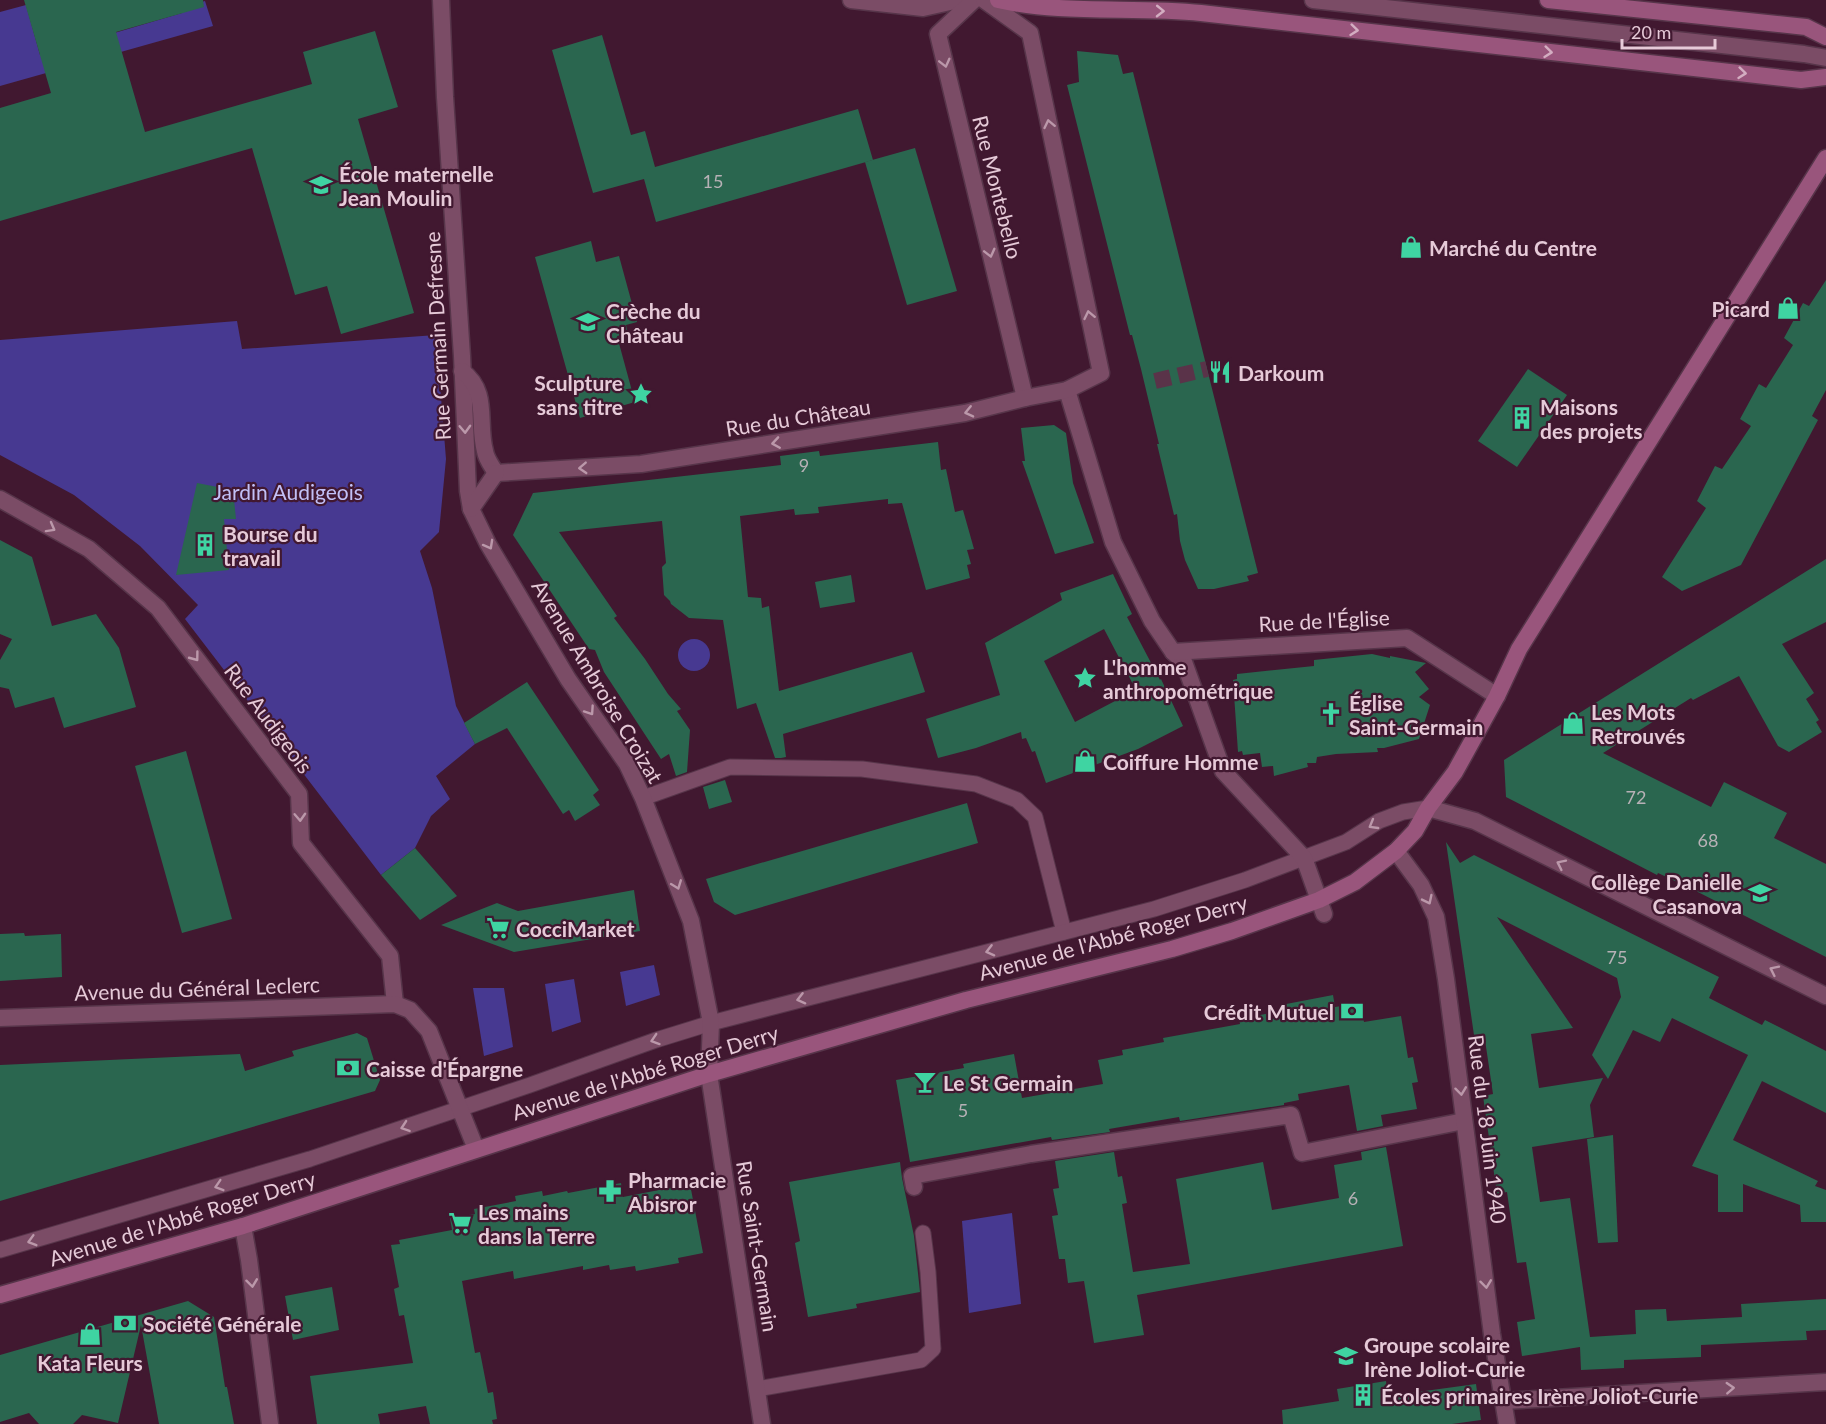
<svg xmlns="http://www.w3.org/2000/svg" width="1826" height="1424" font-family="Lato,sans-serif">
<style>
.green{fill:#473991}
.building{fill:#2a664f;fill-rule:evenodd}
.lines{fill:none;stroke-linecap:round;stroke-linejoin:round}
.pedestrian-tunnel{stroke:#5a3349;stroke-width:16;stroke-dasharray:16 8;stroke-linecap:butt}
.service-casing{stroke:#57354a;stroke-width:17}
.pedestrian-casing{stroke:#57354a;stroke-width:19}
.minor-casing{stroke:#57354a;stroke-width:19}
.secondary-casing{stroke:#57354a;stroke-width:19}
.service{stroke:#7b4c66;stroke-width:15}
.pedestrian{stroke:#7b4c66;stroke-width:16}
.minor{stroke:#7b4c66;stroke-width:16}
.secondary{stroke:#99557c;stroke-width:16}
.oneway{stroke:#d3adc1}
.oneway2{stroke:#bb98aa}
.labels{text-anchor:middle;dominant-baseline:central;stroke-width:4.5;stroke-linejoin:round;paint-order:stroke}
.number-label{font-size:18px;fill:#b7b1b6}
.poi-label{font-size:21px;font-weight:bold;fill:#e6cad8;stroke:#411830;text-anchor:start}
.street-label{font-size:21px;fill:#e6cad8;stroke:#411830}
.park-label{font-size:21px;fill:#c2c0f7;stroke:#411830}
</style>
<rect width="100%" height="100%" fill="#411830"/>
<!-- green -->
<g class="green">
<polygon points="205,1 213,26 0,86 0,12 26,5 40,55 182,13 181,9"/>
<polygon points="237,321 242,349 436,335 446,459 439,532 420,551 432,588 456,706 475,744 436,776 450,799 431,816 415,848 381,875 185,619 198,605 140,546 74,495 0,455 0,340"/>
<circle cx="694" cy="655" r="16"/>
<polygon points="654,965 660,995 626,1006 620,972"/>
<polygon points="574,979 581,1022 552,1032 545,984"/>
<polygon points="473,988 504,988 513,1047 484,1056"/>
<polygon points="1012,1213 1021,1304 969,1313 962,1221"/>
</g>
<!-- building -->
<g class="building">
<polygon points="24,0 203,0 204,7 116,32 145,132 312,84 303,52 375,31 398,107 358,119 414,313 341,334 327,286 295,295 252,148 0,221 0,108 51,93"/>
<polygon points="602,35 631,135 645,131 655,167 858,109 873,160 656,222 644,179 593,193 552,50"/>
<polygon points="1077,51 1118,55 1123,74 1133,72 1258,573 1247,576 1249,581 1214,589 1198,589 1185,560 1180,541 1177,514 1174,515 1157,444 1159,444 1141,369 1132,335 1130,335 1067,85 1079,82"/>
<polygon points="915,148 957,291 907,305 865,162"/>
<polygon points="591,241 596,262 619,256 637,322 626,325 628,334 617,336 635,402 580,418 535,257"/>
<polygon points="1826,280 1826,390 1812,416 1818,420 1741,565 1682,591 1662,577 1706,508 1697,501 1715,466 1722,469 1751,426 1740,419 1759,384 1766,388 1793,345 1784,338 1803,303 1809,306"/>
<polygon points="1528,369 1567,395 1517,467 1478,441"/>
<polygon points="1054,425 1066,433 1073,483 1094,543 1055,554 1022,461 1025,461 1021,428"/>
<polygon points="938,442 941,470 946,469 955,512 963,510 974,549 967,550 971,564 967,565 970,578 926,590 902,503 888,504 888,499 818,507 819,513 795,515 794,509 740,516 748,597 761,598 762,608 769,606 779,691 912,652 925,692 783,734 786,757 781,758 775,758 756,703 737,709 723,620 689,618 671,604 670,601 664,595 662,567 666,563 662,521 559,532 617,616 614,618 645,659 668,694 681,709 677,711 690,730 687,772 676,776 669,754 661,759 604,672 595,650 589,649 513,535 533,493 781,465 780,456 819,451 820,456"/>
<polygon points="197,483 233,490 236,519 224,519 229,570 176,575"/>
<polygon points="0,540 32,557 52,626 96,614 119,648 136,707 64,728 54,697 15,708 9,689 0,687 0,660 12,639 0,634"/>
<polygon points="1826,559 1826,622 1782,644 1814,693 1806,699 1819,720 1816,722 1822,732 1789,752 1778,746 1739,676 1693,700 1691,698 1603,753 1711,807 1724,782 1787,813 1774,838 1826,864 1826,957 1690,888 1658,873 1657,875 1506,797 1504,760"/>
<path d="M1113,574L1132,614L1127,617L1160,680L1161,679L1183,726L1138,749L1046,783L1035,751L1032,752L1026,738L1022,739L1021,732L976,748L938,758L926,719L1000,695L985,643L1062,600L1060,593ZM1104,629L1136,690L1075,722L1044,661Z"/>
<polygon points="851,575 855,602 820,608 815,582"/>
<polygon points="1372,654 1390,658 1390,656 1426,663 1415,672 1429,689 1419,697 1430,705 1419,739 1384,748 1377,748 1378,752 1336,754 1317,757 1316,763 1307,763 1308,767 1274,776 1273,766 1262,767 1260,753 1243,755 1242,751 1238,752 1233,680 1237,679 1237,674 1314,666 1314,660"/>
<polygon points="527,682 599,790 593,795 600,805 575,821 569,810 563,814 507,728 475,744 464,723"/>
<polygon points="186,751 232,919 182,933 135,766"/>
<polygon points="725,780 732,802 709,809 703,787"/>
<polygon points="967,803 978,843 735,915 714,902 706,879"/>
<polygon points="1446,842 1460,863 1474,855 1719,977 1709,998 1762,1025 1765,1020 1826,1051 1826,1113 1762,1081 1733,1140 1818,1181 1815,1186 1826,1190 1826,1222 1801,1222 1800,1205 1743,1184 1743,1212 1718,1212 1718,1175 1692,1166 1748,1055 1672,1018 1660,1042 1633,1030 1608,1079 1592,1055 1621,997 1617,978 1497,917 1573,1028 1531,1034 1539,1088 1603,1078 1590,1105 1594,1137 1532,1147 1540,1202 1570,1198 1590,1337 1636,1334 1635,1310 1666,1309 1667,1321 1742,1317 1741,1304 1826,1299 1826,1330 1806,1331 1807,1340 1701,1345 1701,1357 1624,1360 1624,1368 1581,1370 1580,1347 1522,1356 1517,1322 1535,1319 1526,1262 1517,1263 1507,1192 1497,1194 1483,1096 1493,1094 1485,1040 1475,1042"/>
<polygon points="415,848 457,896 420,920 381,875"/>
<polygon points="634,890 640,931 514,952 441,925 497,903 518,911"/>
<polygon points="24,933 25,936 61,934 62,977 0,981 0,934"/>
<polygon points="1333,995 1335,1007 1361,1003 1364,1022 1401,1016 1408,1058 1413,1057 1418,1082 1412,1083 1417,1109 1381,1115 1383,1126 1357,1131 1349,1085 1298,1094 1299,1100 1284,1103 1284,1105 1180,1121 1179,1117 1109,1129 1110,1132 1052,1140 1051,1137 910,1162 896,1080 964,1068 963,1064 1014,1054 1022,1098 1103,1084 1098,1060 1123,1055 1122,1050 1164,1042 1163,1038 1240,1024 1239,1019 1282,1011 1281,1005"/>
<polygon points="357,1033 367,1038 380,1080 375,1091 0,1201 0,1065 240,1054 245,1071 294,1056 292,1051"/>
<polygon points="1613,1135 1618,1242 1598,1243 1587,1139"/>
<polygon points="1386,1147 1403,1246 1137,1295 1144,1335 1094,1343 1084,1281 1068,1283 1065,1259 1059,1259 1052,1216 1058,1215 1053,1189 1059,1188 1055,1161 1114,1152 1118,1177 1122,1176 1127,1203 1122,1204 1133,1272 1190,1264 1176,1179 1263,1162 1272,1210 1339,1198 1334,1165 1362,1160 1361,1152"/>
<polygon points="900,1162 902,1178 914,1236 920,1292 856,1304 857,1308 808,1317 795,1243 800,1241 789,1182"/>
<polygon points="621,1183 623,1197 690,1184 703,1253 678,1258 679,1263 636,1271 635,1266 610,1270 609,1265 583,1270 583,1266 514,1279 513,1271 462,1281 475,1353 480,1352 488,1393 493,1392 497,1419 492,1420 493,1424 430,1424 426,1406 378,1414 380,1424 317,1424 310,1376 413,1363 404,1315 399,1316 394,1289 399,1287 391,1245 400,1244 399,1240 452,1230 450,1218 475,1214 474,1209 516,1201 515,1196 542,1191 543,1196 567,1191 568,1193"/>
<polygon points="332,1287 339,1330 293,1340 285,1296"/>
<polygon points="188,1301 214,1317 225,1387 227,1387 234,1424 159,1424 141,1325 118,1423 82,1415 73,1424 39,1424 29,1413 0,1422 0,1355"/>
<polygon points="1386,1381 1388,1396 1476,1384 1481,1420 1452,1424 1283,1424 1282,1410 1339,1401 1337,1389"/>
</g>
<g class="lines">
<!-- pedestrian-tunnel -->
<polyline class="pedestrian-tunnel" points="1155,381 1207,369"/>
<!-- service casing -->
<g class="service-casing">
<g id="service">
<polyline points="643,798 730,767 862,769 976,784 1017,800 1035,817 1064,932"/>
<polyline points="0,1250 310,1159 530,1085 656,1040 711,1023 1154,909 1245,880 1346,842 1379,821 1403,812 1428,808"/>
<polyline points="757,1389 921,1360 933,1349 928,1272 923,1233"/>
</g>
</g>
<!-- pedestrian casing -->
<g class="pedestrian-casing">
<g id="pedestrian">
<polyline points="1067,390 1113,542 1152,621 1173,652 1184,662 1223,771 1304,858 1324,914"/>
<polyline points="1173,652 1407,638 1497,696"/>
<polyline points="914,1187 912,1176 1031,1154 1291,1115 1302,1153 1464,1121"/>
</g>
</g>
<!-- minor casing -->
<g class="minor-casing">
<g id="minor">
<polyline points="441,0 445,97 462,356 468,491 471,509 488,544 568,679 627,764 643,798 691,921 711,1023 709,1074 762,1424"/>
<polyline points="851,0 923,8 959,0"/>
<polyline points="974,0 938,34 1025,398"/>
<polyline points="1313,0 1804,54 1826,58"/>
<path d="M462,371C490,392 477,422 485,451C486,459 492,466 496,473L641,464L965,413L1025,398L1067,390L1101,373L1030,33L984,0"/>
<polyline points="0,499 89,549 158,608 299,794 301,843 390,956 395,1004"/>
<polyline points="471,509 496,473"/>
<polyline points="1428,808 1475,821 1826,996"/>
<polyline points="1396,851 1421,885 1436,917 1446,979 1492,1334 1507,1424"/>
<polyline points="0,1018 395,1004 410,1010 429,1031 476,1149"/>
<polyline points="243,1226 249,1260 270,1424"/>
<polyline points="1503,1401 1826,1382"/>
</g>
</g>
<!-- secondary casing -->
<g class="secondary-casing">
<g id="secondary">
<path d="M998,0C1065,15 1133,6 1201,13C1401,35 1601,58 1801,80L1826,77"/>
<polyline points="1548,0 1806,27 1826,37"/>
<polyline points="0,1295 243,1226 709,1074 966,1000 1172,949 1232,931 1319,900 1355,882 1396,851 1415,831 1428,808 1455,772 1497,696 1519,649 1826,158"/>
</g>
</g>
<!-- service -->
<use href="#service" class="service"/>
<!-- pedestrian -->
<use href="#pedestrian" class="pedestrian"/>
<!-- minor -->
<use href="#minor" class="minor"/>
<!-- secondary -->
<use href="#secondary" class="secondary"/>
</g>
<!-- one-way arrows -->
<defs><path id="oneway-chevron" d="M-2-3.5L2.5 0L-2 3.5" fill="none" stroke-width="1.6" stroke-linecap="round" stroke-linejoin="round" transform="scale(1.5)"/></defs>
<g class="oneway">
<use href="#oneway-chevron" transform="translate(1160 11) rotate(1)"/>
<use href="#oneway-chevron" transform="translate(1354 30) rotate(6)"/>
<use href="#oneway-chevron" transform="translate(1548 52) rotate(6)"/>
<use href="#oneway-chevron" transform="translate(1742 73) rotate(6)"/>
</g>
<g class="oneway2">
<use href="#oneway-chevron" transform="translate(945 63) rotate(76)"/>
<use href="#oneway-chevron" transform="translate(1049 124) rotate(-102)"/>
<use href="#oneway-chevron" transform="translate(990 253) rotate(76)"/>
<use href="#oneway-chevron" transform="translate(1089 315) rotate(-102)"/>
<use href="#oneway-chevron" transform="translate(969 412) rotate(167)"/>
<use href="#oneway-chevron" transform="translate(465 429) rotate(88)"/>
<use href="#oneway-chevron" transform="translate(776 443) rotate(171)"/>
<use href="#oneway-chevron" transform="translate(583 468) rotate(177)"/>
<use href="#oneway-chevron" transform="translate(51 528) rotate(29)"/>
<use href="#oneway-chevron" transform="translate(489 545) rotate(61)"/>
<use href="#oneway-chevron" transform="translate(195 657) rotate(53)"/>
<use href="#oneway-chevron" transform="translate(590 711) rotate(56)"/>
<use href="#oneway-chevron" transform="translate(300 817) rotate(87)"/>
<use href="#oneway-chevron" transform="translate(1373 825) rotate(150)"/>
<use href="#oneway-chevron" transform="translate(1561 864) rotate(-154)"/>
<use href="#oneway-chevron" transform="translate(677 885) rotate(69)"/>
<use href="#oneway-chevron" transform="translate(1428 900) rotate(64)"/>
<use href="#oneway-chevron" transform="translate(990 951) rotate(166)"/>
<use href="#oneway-chevron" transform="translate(1774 970) rotate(-154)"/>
<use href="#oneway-chevron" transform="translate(801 999) rotate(166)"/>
<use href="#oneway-chevron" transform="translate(655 1040) rotate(162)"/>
<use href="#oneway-chevron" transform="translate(1461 1091) rotate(83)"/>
<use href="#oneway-chevron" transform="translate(405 1127) rotate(161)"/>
<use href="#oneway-chevron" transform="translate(219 1186) rotate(163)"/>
<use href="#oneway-chevron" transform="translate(32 1241) rotate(164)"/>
<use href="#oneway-chevron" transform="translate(252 1283) rotate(83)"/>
<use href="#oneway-chevron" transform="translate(1486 1284) rotate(83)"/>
<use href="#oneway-chevron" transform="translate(1730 1388) rotate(-3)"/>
</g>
<!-- icons -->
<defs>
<g id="school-bare" transform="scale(1.8)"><path d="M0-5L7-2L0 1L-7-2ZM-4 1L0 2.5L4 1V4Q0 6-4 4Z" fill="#3fd4a2" stroke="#411830" stroke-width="2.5" paint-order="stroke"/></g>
<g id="shop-bare" transform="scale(1.8)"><path d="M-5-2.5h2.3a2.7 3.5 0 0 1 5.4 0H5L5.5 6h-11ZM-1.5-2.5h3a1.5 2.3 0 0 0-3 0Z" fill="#3fd4a2" stroke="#411830" stroke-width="2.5" paint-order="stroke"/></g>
<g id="restaurant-bare" transform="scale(1.8)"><path d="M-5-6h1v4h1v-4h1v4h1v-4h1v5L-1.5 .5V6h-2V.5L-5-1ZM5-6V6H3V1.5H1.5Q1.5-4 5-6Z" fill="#3fd4a2" stroke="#411830" stroke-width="2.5" paint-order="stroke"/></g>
<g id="sight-bare" transform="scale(1.8)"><path d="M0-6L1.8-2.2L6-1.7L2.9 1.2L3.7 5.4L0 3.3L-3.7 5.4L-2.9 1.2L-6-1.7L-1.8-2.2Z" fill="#3fd4a2" stroke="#411830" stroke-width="2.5" paint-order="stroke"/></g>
<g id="building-bare" transform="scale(1.8)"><path d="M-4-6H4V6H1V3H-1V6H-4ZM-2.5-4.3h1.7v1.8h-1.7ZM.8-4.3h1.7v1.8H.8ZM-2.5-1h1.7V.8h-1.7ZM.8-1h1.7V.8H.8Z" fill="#3fd4a2" stroke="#411830" stroke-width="2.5" paint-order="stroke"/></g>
<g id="church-bare" transform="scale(1.8)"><path d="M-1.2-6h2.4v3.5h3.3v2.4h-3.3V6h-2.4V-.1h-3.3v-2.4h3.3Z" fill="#3fd4a2" stroke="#411830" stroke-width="2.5" paint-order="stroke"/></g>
<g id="supermarket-bare" transform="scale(1.8)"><path d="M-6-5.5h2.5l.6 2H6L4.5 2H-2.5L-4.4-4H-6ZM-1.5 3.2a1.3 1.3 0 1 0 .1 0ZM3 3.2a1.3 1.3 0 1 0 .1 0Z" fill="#3fd4a2" stroke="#411830" stroke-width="2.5" paint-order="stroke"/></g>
<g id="bank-bare" transform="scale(1.8)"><path d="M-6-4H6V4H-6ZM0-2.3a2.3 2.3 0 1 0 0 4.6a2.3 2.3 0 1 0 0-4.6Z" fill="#3fd4a2" stroke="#411830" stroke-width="2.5" paint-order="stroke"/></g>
<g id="bar-bare" transform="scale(1.8)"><path d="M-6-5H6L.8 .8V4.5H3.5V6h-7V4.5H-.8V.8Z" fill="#3fd4a2" stroke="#411830" stroke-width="2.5" paint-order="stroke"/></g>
<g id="pharmacy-bare" transform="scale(1.8)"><path d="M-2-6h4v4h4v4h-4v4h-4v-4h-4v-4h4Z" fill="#3fd4a2" stroke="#411830" stroke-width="2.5" paint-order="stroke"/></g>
</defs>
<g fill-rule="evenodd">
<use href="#school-bare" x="321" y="185"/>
<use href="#shop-bare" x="1411" y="247"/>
<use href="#shop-bare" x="1788" y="308"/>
<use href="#school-bare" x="588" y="322"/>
<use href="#restaurant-bare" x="1220" y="372"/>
<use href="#sight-bare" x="641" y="394"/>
<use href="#building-bare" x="1522" y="418"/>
<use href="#building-bare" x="205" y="545"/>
<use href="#sight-bare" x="1085" y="678"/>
<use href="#church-bare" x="1331" y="714"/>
<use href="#shop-bare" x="1573" y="723"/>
<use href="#shop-bare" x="1085" y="761"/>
<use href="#school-bare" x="1760" y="893"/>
<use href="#supermarket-bare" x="498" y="928"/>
<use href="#bank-bare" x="1352" y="1011"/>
<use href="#bank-bare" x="348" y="1068"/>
<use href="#bar-bare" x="925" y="1082"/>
<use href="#pharmacy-bare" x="610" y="1191"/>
<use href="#supermarket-bare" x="460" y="1223"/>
<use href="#bank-bare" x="125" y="1323"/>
<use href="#shop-bare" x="90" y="1334"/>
<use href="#school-bare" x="1346" y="1356"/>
<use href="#building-bare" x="1363" y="1395"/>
</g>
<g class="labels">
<!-- number labels -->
<g class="number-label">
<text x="713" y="181">15</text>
<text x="804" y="465">9</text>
<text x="1636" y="797">72</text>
<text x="1708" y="840">68</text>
<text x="1617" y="957">75</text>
<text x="963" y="1110">5</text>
<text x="1353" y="1198">6</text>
</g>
<!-- poi labels -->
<g class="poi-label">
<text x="339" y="173">École maternelle<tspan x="339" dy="24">Jean Moulin</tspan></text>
<text x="1429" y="247">Marché du Centre</text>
<text x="1770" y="308" text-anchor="end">Picard</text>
<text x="606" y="310">Crèche du<tspan x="606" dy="24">Château</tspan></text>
<text x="1238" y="372">Darkoum</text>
<text x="623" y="382" text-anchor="end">Sculpture<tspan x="623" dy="24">sans titre</tspan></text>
<text x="1540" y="406">Maisons<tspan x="1540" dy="24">des projets</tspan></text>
<text x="223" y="533">Bourse du<tspan x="223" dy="24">travail</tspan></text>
<text x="1103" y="666">L'homme<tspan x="1103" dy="24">anthropométrique</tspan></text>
<text x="1349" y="702">Église<tspan x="1349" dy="24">Saint-Germain</tspan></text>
<text x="1591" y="711">Les Mots<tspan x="1591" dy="24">Retrouvés</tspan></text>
<text x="1103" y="761">Coiffure Homme</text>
<text x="1742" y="881" text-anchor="end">Collège Danielle<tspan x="1742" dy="24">Casanova</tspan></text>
<text x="516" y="928">CocciMarket</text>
<text x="1334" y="1011" text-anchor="end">Crédit Mutuel</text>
<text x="366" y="1068">Caisse d'Épargne</text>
<text x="943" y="1082">Le St Germain</text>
<text x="628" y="1179">Pharmacie<tspan x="628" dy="24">Abisror</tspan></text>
<text x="478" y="1211">Les mains<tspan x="478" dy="24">dans la Terre</tspan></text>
<text x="143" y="1323">Société Générale</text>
<text x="1364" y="1344">Groupe scolaire<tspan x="1364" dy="24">Irène Joliot-Curie</tspan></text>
<text x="90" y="1362" text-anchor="middle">Kata Fleurs</text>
<text x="1381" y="1395">Écoles primaires Irène Joliot-Curie</text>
</g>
<!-- street labels -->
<g class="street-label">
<text transform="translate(998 187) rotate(76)">Rue Montebello</text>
<text transform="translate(437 336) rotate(-93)">Rue Germain Defresne</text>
<text transform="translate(798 417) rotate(-9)">Rue du Château</text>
<text transform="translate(1324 620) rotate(-3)">Rue de l'Église</text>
<text transform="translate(598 681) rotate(59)">Avenue Ambroise Croizat</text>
<text transform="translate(269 718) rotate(53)">Rue Audigeois</text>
<text transform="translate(1113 937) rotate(-15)">Avenue de l'Abbé Roger Derry</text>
<text transform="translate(197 988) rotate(-2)">Avenue du Général Leclerc</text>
<text transform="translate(645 1072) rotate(-17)">Avenue de l'Abbé Roger Derry</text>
<text transform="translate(1488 1129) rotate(83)">Rue du 18 Juin 1940</text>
<text transform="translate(182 1218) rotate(-17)">Avenue de l'Abbé Roger Derry</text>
<text transform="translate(758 1246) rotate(81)">Rue Saint-Germain</text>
</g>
<!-- park labels -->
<g class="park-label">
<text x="288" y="491">Jardin Audigeois</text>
</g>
</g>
<!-- scale -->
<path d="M1622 39v9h93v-9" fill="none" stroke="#e6cad8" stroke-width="3"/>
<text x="1631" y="39" font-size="18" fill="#e6cad8" stroke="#411830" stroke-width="4.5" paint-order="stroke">20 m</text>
</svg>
